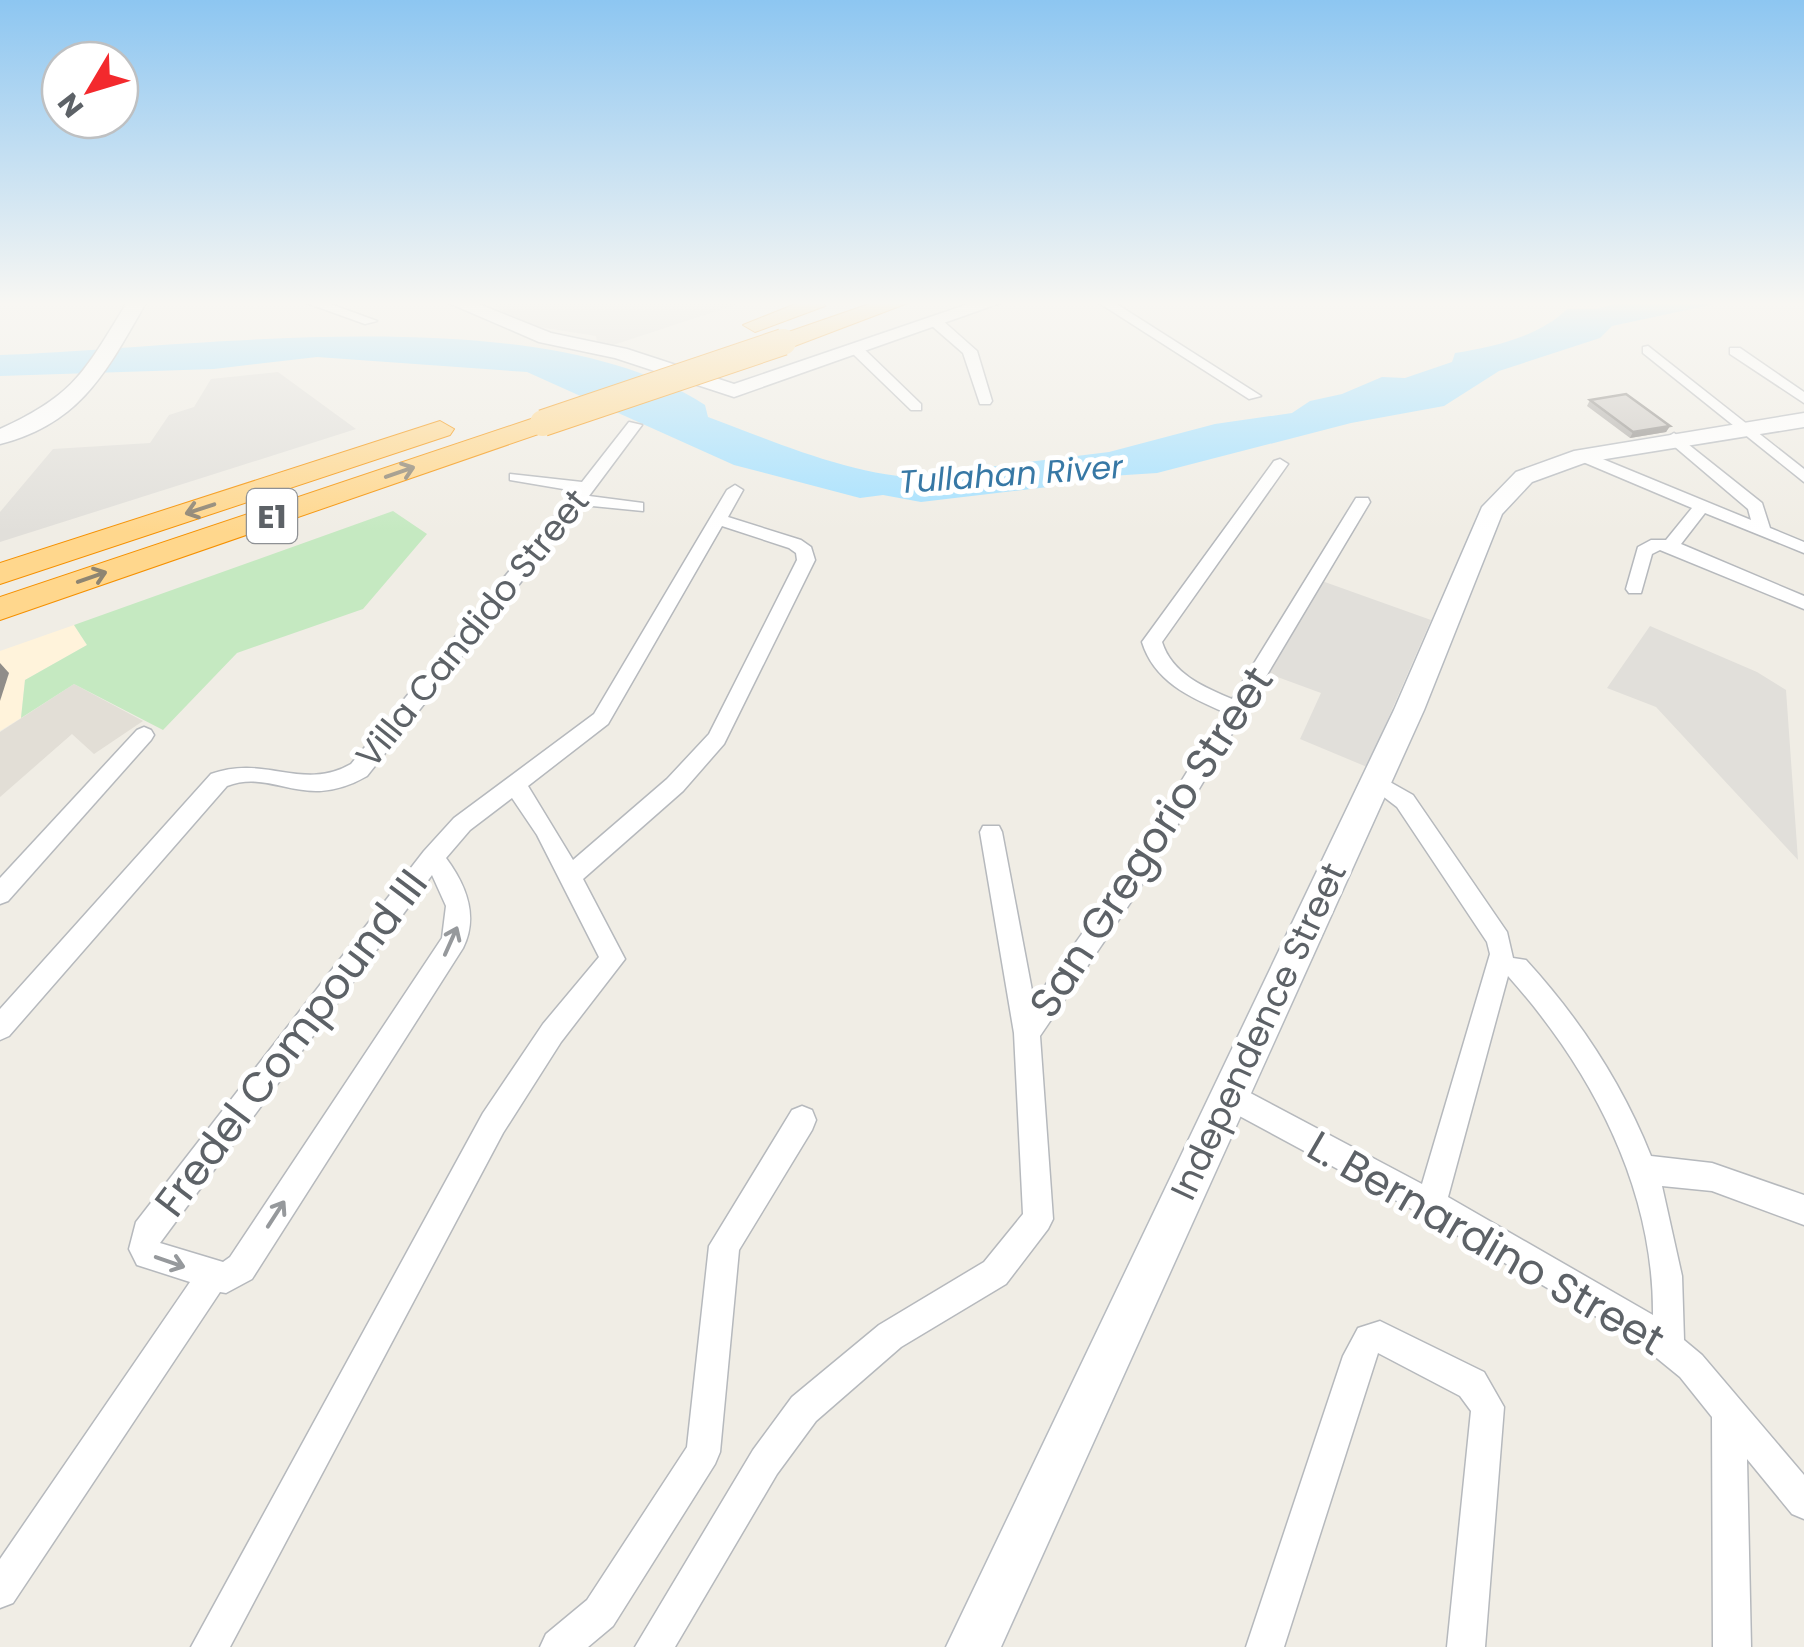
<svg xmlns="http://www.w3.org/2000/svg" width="1804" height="1647" font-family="Poppins,sans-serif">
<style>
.commercial{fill:#fff3db}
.industrial{fill:#e1dfda}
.education{fill:#e2ded6}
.green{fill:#c5e9c1}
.water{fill:#a6e1ff}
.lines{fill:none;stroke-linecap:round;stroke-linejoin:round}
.street-casing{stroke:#b6b9bd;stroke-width:3}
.secondary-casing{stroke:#b7bbc0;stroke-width:3}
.highway-casing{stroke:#f59000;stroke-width:2}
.street{fill:#fff;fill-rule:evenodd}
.secondary{fill:#fff;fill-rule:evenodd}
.highway{fill:#ffd78d;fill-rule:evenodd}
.highway-bridge-casing{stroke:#f59000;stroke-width:28;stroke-linecap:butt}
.highway-bridge{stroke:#ffd78d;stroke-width:26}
.wall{fill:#b0ada9}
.shaded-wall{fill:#908d89}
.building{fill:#cdc9c4;stroke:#908d89;stroke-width:2.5}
.oneway{stroke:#8e8572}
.oneway2{stroke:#96999c}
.labels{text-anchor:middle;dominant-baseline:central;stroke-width:10;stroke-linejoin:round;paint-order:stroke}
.far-water-label{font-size:32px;font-style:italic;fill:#3778a5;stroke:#fff}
.shield{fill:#fff;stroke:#8e9195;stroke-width:2.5}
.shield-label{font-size:32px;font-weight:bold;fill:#5d6267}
.street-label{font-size:35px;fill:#5d6267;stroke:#fff}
.near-street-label{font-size:42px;fill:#5d6267;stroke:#fff}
</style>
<rect width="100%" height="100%" fill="#f0ede5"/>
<!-- commercial -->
<polygon class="commercial" points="74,625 87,645 25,680 21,718 0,731 0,651"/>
<!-- industrial -->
<g class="industrial">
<polygon points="491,301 747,301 598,350 596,336 533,326 503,314"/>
<polygon points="278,372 356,429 0,542 0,512 53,449 150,443 169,415 194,407 211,379"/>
<polygon points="1322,581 1431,620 1367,767 1300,739 1321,693 1269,674"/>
<polygon points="1650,626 1757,672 1786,690 1798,860 1656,707 1607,688"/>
</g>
<!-- education -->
<polygon class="education" points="74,684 143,721 94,754 72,734 0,797 0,732"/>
<!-- green -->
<polygon class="green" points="393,511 427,534 363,609 237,653 163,730 74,684 21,718 25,680 87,645 74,625"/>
<!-- water -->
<path class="water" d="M1627,301H1729L1612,326L1600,338L1499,371L1444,406L1351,423L1157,473L1064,479L1048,487L921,502L883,495L860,498L734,465L527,372L317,357L214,369L0,376V355C194,348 538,296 705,405L708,417C788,446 903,501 988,467L1109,452L1215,424L1292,413L1310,401L1342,394L1382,377L1405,378L1452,362L1455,353C1492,347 1539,337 1567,309H1596Z"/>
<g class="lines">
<!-- street casing -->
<g class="street-casing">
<g id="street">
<polygon points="301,301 322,301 377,321 365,324"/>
<polygon points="1096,301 1112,301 1261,396 1249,399"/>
<polygon points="932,320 942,320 977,351 992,401 990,404 980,404 963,353 932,326"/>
<polygon points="1648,346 1804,469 1804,482 1643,353 1643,347"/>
<polygon points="853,348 863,348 921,404 921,410 911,410 853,354"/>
<polygon points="1730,348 1740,348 1804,392 1804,403 1730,354"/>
<path d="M629,422L642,425L589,496L643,503V511L582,505L367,776C303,813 274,768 227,786L9,1036L0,1040V1009L211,774C265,754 302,792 351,764L575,491L510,480V474L582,482Z"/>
<polygon points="1674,433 1762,503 1770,528 1804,542 1804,553 1705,513 1681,544 1804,596 1804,609 1660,550 1652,554 1641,593 1629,593 1626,589 1638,547 1651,540 1666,540 1692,508 1576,459 1576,453 1588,453 1751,520 1748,509 1668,441 1666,438"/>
<path d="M1280,459L1288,464L1162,642C1172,674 1204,687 1232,699L1356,498H1368L1370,502L1137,893L1040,1036L1053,1219L1048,1229L1006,1284L901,1347L816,1421L777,1474L675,1647H635L753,1450L792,1397L879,1325L984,1262L1023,1214L1014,1033L980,832L983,826H999L1002,832L1034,1001L1121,879L1224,712C1189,697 1154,681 1142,642L1274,461Z"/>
<path d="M735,485L743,490L728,517L801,540L811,547L815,560L724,744L683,791L583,879L625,959L561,1042L503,1133L230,1647H191L483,1113L543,1024L599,957L537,835L512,798L470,830L446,858C466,885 479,916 463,948L252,1279L226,1293L220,1292L13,1603L0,1608V1559L190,1282L137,1265L129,1249L136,1222L424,851L454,818L594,714L727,490ZM722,526L789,548L796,553L797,560L709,734L667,779L573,860L528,786L608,724ZM432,875L446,906L442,938L230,1257L223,1262L160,1243Z"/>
<polygon points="144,727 151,730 154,735 151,740 8,901 0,904 0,878 137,730"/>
<path d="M1374,773L1413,795L1507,932L1513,958L1526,960C1579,1018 1622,1083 1651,1156L1712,1163L1804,1195V1225L1712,1191L1662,1186L1682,1276L1684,1340L1702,1355L1804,1475V1519L1792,1514L1747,1459L1751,1647H1713L1712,1417L1680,1377L1631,1337L1421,1214L1219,1105L1215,1096L1219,1087L1229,1083L1239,1087L1422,1184L1490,954L1487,942L1397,807L1363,781ZM1508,976C1591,1069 1654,1187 1653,1315L1448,1197Z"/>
<polygon points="802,1106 812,1110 816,1120 812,1130 739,1250 720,1452 715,1464 613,1626 588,1647 540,1647 546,1634 587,1600 687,1447 709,1246 792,1110"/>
<polygon points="1380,1321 1484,1372 1504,1407 1485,1647 1447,1647 1471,1411 1460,1396 1378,1353 1284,1647 1246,1647 1343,1356 1358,1328"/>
</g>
</g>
<!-- secondary casing -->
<g class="secondary-casing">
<g id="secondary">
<path d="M128,301H147C108,368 83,423 0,444V429C77,394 85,370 128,301Z"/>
<polygon points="444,301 471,301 551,333 627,349 734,384 977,301 1006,301 734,397 615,358 539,342"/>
<polygon points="1804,413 1804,427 1587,462 1532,482 1502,514 1424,710 1001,1647 946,1647 1394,710 1482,507 1516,472 1574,451"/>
</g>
</g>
<!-- highway casing -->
<g class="highway-casing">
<g id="highway">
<polygon points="803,301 822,301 825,306 755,332 743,325"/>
<polygon points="878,301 913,301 792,347 774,347 771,342 774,337"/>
<polygon points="543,415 553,417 557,423 553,429 0,620 0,597"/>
<polygon points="440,421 454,429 450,435 0,584 0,563"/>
</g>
</g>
<!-- street -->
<use href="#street" class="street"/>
<!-- secondary -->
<use href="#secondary" class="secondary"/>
<!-- highway -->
<use href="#highway" class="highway"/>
<!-- highway-bridge casing -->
<g class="highway-bridge-casing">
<polyline id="highway-bridge" points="543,423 783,342"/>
</g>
<!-- highway-bridge -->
<use href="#highway-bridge" class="highway-bridge"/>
</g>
<!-- wall -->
<polygon class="wall" points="1590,400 1670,426 1666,432 1630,438 1587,406"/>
<!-- shaded-wall -->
<g class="shaded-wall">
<polygon points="1670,426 1666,432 1630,438 1633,432"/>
<polygon points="0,663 9,673 0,701"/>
</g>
<!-- building -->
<polygon class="building" points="1626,394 1670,426 1633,432 1590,400"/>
<!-- one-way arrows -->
<defs><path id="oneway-shaft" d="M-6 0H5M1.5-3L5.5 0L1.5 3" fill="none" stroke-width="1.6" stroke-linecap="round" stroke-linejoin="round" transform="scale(2.5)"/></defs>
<g class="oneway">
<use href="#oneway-shaft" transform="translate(400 472) rotate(-19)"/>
<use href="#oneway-shaft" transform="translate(200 509) rotate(162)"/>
<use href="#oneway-shaft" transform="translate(92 577) rotate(-19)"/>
</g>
<g class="oneway2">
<use href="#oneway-shaft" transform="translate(451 941) rotate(-66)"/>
<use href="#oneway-shaft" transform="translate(276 1214) rotate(-57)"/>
<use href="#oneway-shaft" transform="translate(170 1262) rotate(19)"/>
</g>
<!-- sky -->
<linearGradient id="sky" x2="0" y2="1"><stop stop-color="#8dc6f1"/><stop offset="0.57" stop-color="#f8f7f3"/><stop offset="1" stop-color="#f8f7f3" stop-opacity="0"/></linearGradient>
<rect width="1804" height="532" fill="url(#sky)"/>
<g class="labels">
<!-- far-water labels -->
<g class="far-water-label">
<text transform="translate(1011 474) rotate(-4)">Tullahan River</text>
</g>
<!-- shield labels -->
<rect class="shield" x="247" y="489" width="50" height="54" rx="8"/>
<g class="shield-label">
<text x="272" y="516">E1</text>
</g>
<!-- street labels -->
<g class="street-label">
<text transform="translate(472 628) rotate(-51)">Villa Candido Street</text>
<text transform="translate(1258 1031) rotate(-65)">Independence Street</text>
</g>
<!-- near-street labels -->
<g class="near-street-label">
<text transform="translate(1151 842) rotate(-57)">San Gregorio Street</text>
<text transform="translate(291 1043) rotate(-53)">Fredel Compound III</text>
<text transform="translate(1486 1243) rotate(30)">L. Bernardino Street</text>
</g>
</g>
<!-- north arrow -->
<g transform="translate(90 90) rotate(232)"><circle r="48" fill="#ffffff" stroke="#bec0c2" stroke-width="2.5"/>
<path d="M0-8L18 38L0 25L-18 38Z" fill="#f3292d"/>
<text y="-15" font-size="28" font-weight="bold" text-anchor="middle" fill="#5d6267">N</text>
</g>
</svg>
